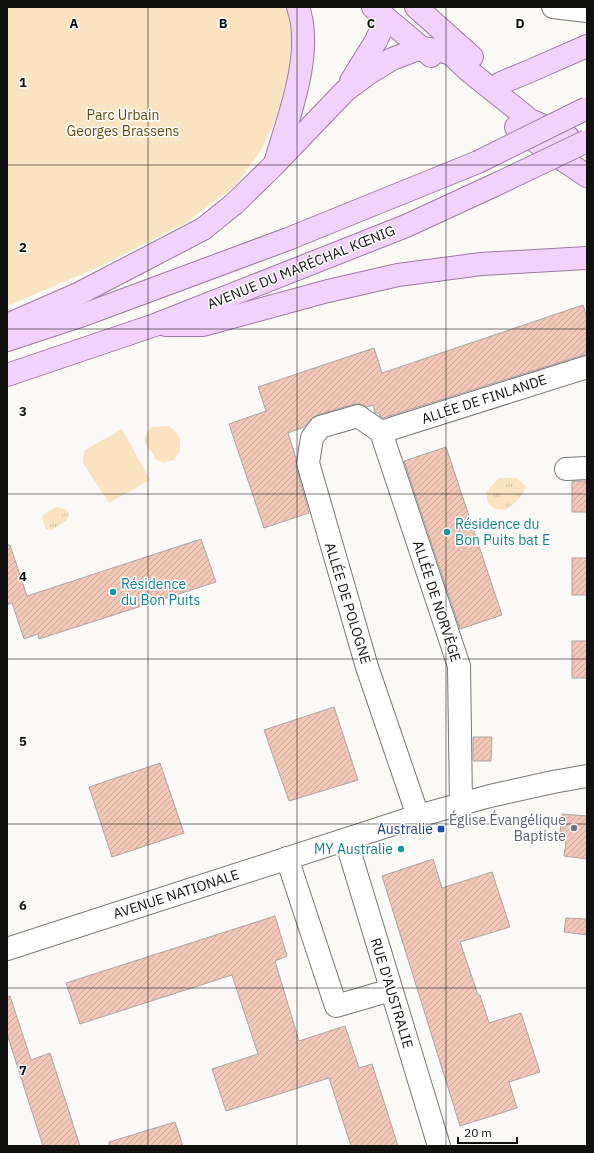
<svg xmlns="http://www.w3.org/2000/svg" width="594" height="1153" font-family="'IBM Plex Sans',sans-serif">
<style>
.grass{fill:url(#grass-tufts)}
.park{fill:#fae3c1}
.building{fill:url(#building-hatch);stroke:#aaa6a4}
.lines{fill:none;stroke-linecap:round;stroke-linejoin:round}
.minor-casing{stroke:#797774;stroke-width:24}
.major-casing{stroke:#9d79a5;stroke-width:24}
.minor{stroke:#fff;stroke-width:22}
.major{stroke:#f2d1fa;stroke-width:22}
.major-bridge-casing{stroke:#9d79a5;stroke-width:24;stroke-linecap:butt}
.major-bridge{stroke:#f2d1fa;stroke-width:22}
.grid{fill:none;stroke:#10100e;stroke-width:1;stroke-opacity:0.55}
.culture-dot{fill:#0f9aa8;stroke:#fff;stroke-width:1.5}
.worship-dot{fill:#6b7280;stroke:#fff;stroke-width:1.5}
.transit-dot{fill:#1a4fb4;stroke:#fff;stroke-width:1.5}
.labels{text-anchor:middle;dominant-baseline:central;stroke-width:3;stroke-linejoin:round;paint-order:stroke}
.park-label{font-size:14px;fill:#65470c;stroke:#fff}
.street-label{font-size:14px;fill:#10100e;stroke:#fff}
.culture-label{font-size:14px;fill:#0d838f;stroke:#fff;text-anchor:start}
.worship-label{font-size:14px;fill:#5b616d;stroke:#fff;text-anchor:end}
.transit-label{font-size:14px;fill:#164399;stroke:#fff;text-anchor:end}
.grid-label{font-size:13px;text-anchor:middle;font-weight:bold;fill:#10100e;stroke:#fff;stroke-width:3;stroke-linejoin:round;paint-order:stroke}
</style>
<defs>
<pattern id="grass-tufts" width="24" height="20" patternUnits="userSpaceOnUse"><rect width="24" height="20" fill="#fae3c1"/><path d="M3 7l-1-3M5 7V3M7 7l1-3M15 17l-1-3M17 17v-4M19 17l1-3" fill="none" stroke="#d5c2a5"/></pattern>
<pattern id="building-hatch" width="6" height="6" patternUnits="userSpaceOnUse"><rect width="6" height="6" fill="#f1c7b8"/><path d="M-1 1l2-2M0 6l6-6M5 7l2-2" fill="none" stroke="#ceaa9d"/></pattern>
</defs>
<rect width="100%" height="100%" fill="#fbf9f5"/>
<!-- grass -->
<g class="grass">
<polygon points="499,478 516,478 527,487 518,500 506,510 495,509 488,503 486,492"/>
<polygon points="57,507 65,509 69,513 67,520 52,530 46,529 42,518 47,512"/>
</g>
<!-- park -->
<g class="park">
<polygon points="7,7 286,7 292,29 289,73 276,119 261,150 236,185 187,222 101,266 7,306"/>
<path d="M169,426L177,433L180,440V451L174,460L163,463L155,459C153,451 149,451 146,445C143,438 146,432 152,427Z"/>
<polygon points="122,429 150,480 109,503 83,463 83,456 85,450"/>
</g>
<!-- building -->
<g class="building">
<polygon points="583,305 587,317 587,355 583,355 383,418 380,416 379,413 375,413 373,405 367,407 360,404 355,404 317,415 310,420 304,427 288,433 296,458 296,466 309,513 264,528 229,424 266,411 258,387 374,348 382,373"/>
<polygon points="446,447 502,615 460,629 404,461"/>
<rect x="572" y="481" width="15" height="31"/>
<polygon points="201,539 216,582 39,639 38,634 24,639 12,603 7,605 7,545 10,545 27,596"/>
<rect x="572" y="558" width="15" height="37"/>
<rect x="572" y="641" width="15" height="37"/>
<polygon points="334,707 358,780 289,801 264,730"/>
<polygon points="473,737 492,737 491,761 473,761"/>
<polygon points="160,763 184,833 112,857 89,787"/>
<polygon points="562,814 587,816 587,859 564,856 566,842 559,841"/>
<polygon points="433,859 442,888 492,872 510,927 460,942 478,995 480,995 489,1023 521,1013 540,1072 509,1082 517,1108 460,1126 382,876"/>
<polygon points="275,916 287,956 275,961 299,1041 345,1026 359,1068 372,1064 398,1146 351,1146 329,1078 226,1111 212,1069 258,1054 232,975 80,1024 66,983"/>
<polygon points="566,918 587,919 587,935 564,932"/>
<polygon points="10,996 31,1060 50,1053 80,1146 43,1146 7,1034 7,997"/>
<polygon points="175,1122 183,1146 109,1146 109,1142"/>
</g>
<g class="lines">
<!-- minor casing -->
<g class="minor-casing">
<g id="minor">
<polyline points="553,7 587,11"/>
<polyline points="381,432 587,367"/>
<polyline points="566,469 587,468"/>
<polyline points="418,816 367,667 308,463 312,438 320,427 358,416 381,432 459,666 461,803"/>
<polyline points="346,840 439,1146"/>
<polyline points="287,858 336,1006 391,990"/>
<polyline points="7,949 418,816 490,796 553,782 587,776"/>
</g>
</g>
<!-- major casing -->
<g class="major-casing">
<g id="major">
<polyline points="373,7 431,56"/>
<polyline points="416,7 472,57"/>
<polyline points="351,81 376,41 386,18"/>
<polyline points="501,83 530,71 587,46"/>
<polyline points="516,127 523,133 587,176"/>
<path d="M276,160C289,116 314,52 298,7"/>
<polyline points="7,325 80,293 203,229 234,204 274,165 345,91 369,73 392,59 421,48 438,50 451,54 470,72 530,120 568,137"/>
<polyline points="166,325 203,325 328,291 398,275 481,264 587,258"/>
<polyline points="7,340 86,314 288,239 478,162"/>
<polyline points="7,375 155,325 406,226 499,183"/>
</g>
</g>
<!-- minor -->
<use href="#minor" class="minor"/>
<!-- major -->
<use href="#major" class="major"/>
<!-- major-bridge casing -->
<g class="major-bridge-casing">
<g id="major-bridge">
<polyline points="478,162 587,108"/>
<polyline points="499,183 587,141"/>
</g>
</g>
<!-- major-bridge -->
<use href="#major-bridge" class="major-bridge"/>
</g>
<!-- grid -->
<path class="grid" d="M148,7V1146M297,7V1146M446,7V1146M7,165H587M7,329H587M7,494H587M7,659H587M7,824H587M7,988H587"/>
<!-- markers -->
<g class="culture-dot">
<circle cx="447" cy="532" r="4"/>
<circle cx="113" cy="592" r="4"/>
<circle cx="401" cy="849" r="4"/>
</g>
<circle class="worship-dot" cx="574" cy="828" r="4"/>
<rect class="transit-dot" x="437" y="825" width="8" height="8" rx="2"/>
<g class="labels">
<!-- park labels -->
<g class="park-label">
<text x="123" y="115">Parc Urbain<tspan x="123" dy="16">Georges Brassens</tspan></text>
</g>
<!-- street labels -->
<g class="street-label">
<text transform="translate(301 267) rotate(-22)">AVENUE DU MARÉCHAL KŒNIG</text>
<text transform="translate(484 399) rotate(-18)">ALLÉE DE FINLANDE</text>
<text transform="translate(437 601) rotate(72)">ALLÉE DE NORVÈGE</text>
<text transform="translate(348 603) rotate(73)">ALLÉE DE POLOGNE</text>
<text transform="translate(176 894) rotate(-18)">AVENUE NATIONALE</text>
<text transform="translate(392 993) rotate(73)">RUE D'AUSTRALIE</text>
</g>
<!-- culture labels -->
<g class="culture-label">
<text x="455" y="524">Résidence du<tspan x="455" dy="16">Bon Puits bat E</tspan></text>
<text x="121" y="584">Résidence<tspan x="121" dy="16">du Bon Puits</tspan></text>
<text x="393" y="849" text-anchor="end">MY Australie</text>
</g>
<!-- worship labels -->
<g class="worship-label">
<text x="566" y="820">Église Évangélique<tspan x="566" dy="16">Baptiste</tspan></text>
</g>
<!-- transit labels -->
<g class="transit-label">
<text x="433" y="829">Australie</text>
</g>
</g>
<g class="grid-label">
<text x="74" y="28">A</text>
<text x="223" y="28">B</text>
<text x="371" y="28">C</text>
<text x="520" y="28">D</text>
<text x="23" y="87">1</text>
<text x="23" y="252">2</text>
<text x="23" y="416">3</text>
<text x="23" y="581">4</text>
<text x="23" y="746">5</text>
<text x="23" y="910">6</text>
<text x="23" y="1075">7</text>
</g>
<!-- border -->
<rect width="594" height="1153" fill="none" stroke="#10100e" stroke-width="16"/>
<!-- scale -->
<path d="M458 1137v6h59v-6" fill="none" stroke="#10100e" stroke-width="2"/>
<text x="464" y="1137" font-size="12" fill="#10100e" stroke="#ffffff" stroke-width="3" paint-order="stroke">20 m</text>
</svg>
